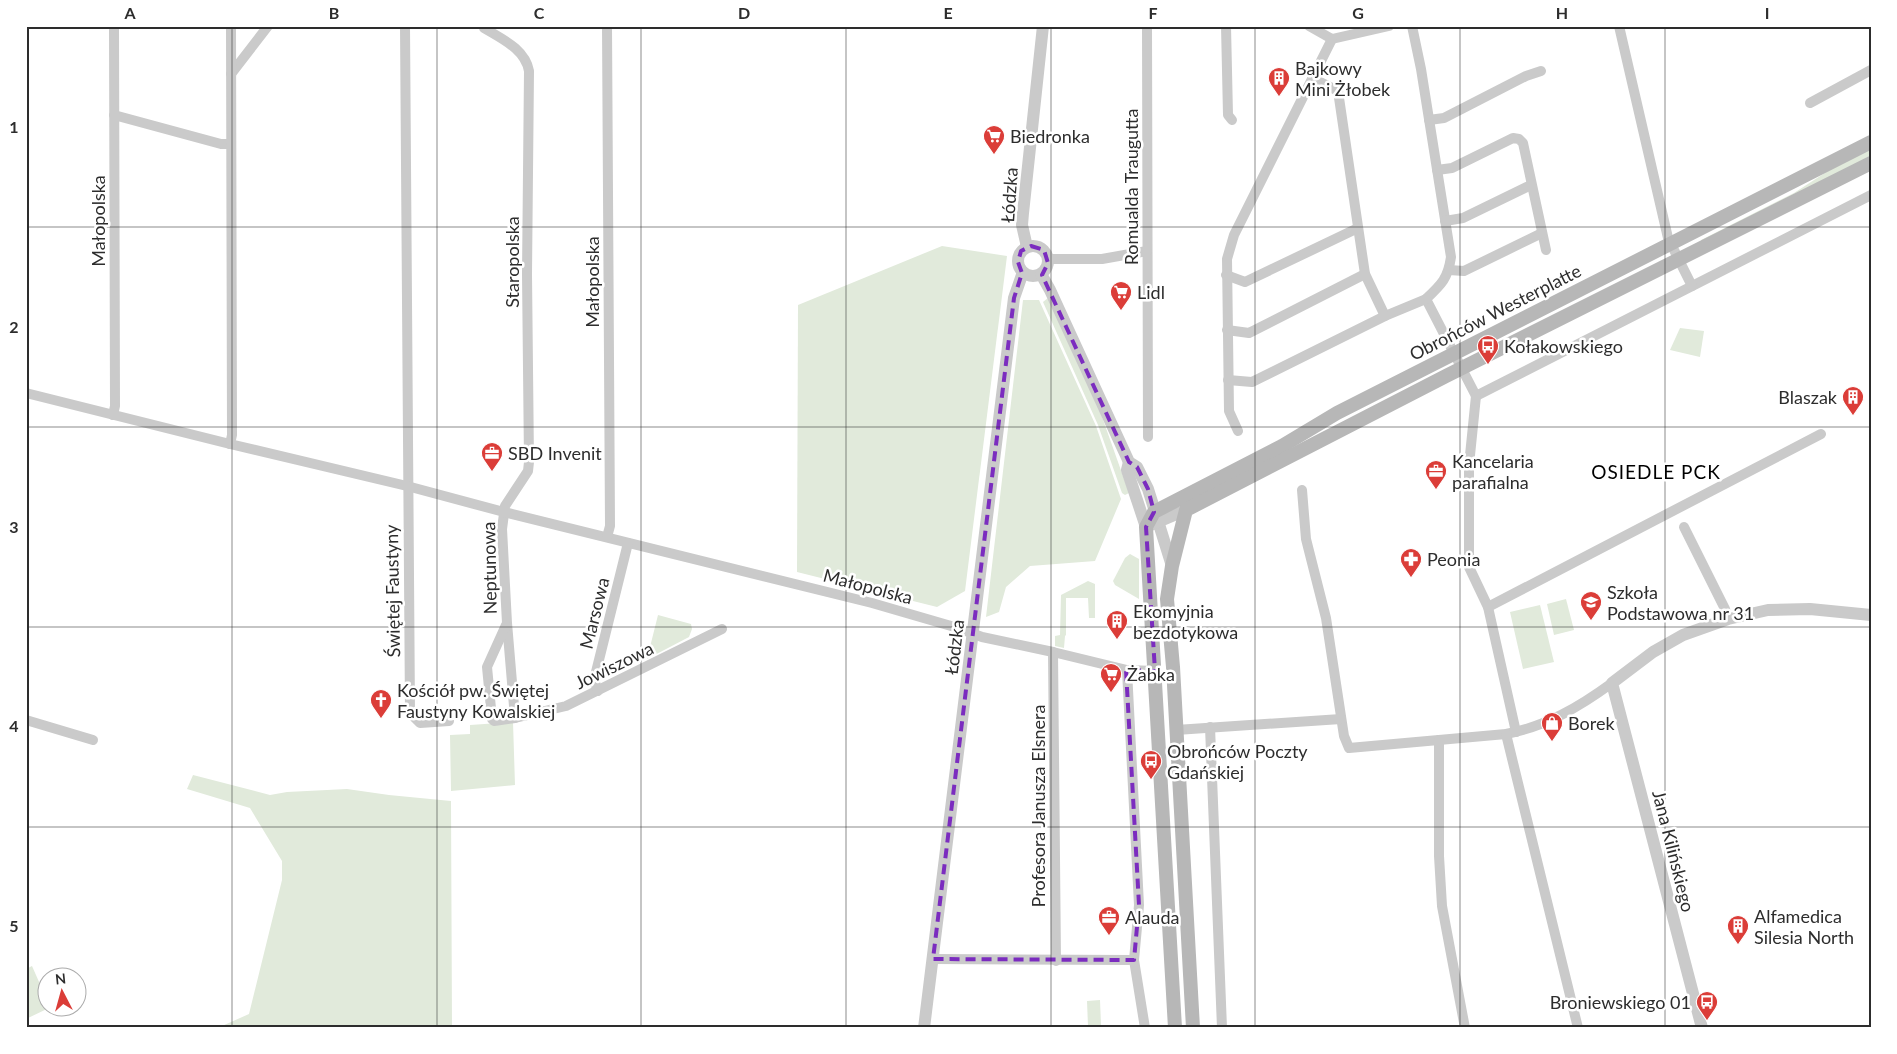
<svg xmlns="http://www.w3.org/2000/svg" width="1897" height="1054" font-family="Lato,sans-serif">
<style>
.green{fill:#e1eadb}
.lines{fill:none;stroke-linecap:round;stroke-linejoin:round}
.minor{stroke:#cacaca;stroke-width:10}
.tertiary{stroke:#cacaca;stroke-width:12}
.secondary{stroke:#b7b7b7;stroke-width:14}
.marked{fill:none;stroke:#7b2cbf;stroke-width:4;stroke-dasharray:10 6;stroke-linejoin:round}
.grid{fill:none;stroke:#2d2d2d;stroke-width:1;stroke-opacity:0.55}
.labels{text-anchor:middle;dominant-baseline:central;stroke-width:5;stroke-linejoin:round;paint-order:stroke}
.poi-label{font-size:18px;fill:#2d2d2d;stroke:#fff;text-anchor:start}
.street-label{font-size:18px;fill:#2d2d2d;stroke:#fff}
.neighbourhood-label{font-size:19px;letter-spacing:1px;fill:#000;stroke:#fff}
.neatline{fill:none;stroke:#2d2d2d;stroke-width:2}
.grid-label{font-size:16px;text-anchor:middle;font-weight:bold;fill:#2d2d2d}
</style>
<rect width="100%" height="100%" fill="#fff"/>
<!-- green -->
<g class="green">
<polygon points="1871,149 1871,157 1702,243 1701,240 1794,193 1831,169"/>
<polygon points="942,246 1007,256 965,591 937,607 797,572 798,305"/>
<polygon points="1048,298 1101,414 1129,493 1125,495 1122,493 1098,425 1043,302"/>
<polygon points="1023,300 1039,300 1096,426 1121,499 1095,561 1030,566 1006,587 999,612 986,617"/>
<polygon points="1680,328 1704,331 1700,357 1670,350"/>
<polygon points="1130,554 1139,559 1139,599 1115,585 1113,581 1125,558"/>
<polygon points="1088,581 1095,584 1095,618 1089,618 1088,598 1066,598 1066,635 1065,636 1064,648 1055,646 1055,636 1060,635 1061,595"/>
<polygon points="1566,599 1574,630 1554,635 1547,604"/>
<polygon points="1540,605 1554,662 1523,669 1510,612"/>
<polygon points="658,615 691,624 692,629 689,637 647,659"/>
<polygon points="513,722 515,785 451,791 450,735 470,734 470,725"/>
<polygon points="193,775 270,795 287,792 347,789 389,795 451,801 452,1028 222,1028 222,1026 249,1014 282,880 282,861 250,808 187,789"/>
<polygon points="32,966 47,1000 48,1006 51,1007 26,1019 26,969"/>
<polygon points="1100,1000 1101,1025 1088,1026 1087,1001"/>
</g>
<g class="lines">
<!-- minor -->
<g class="minor">
<polyline points="405,26 410,713 420,723 449,721"/>
<polyline points="1147,26 1148,437"/>
<polyline points="1226,26 1228,115 1232,120"/>
<polyline points="1309,26 1332,39 1389,26"/>
<path d="M1412,26L1421,69L1451,257C1448,278 1442,284 1426,299L1476,396L1871,195"/>
<polyline points="1619,26 1668,238 1692,286"/>
<path d="M484,28C502,39 525,49 529,71L527,274L529,462L528,471L505,506L502,529L507,623L515,718"/>
<polyline points="231,74 268,26"/>
<polyline points="1312,78 1338,91 1365,274 1385,316 1426,299"/>
<polyline points="1810,103 1871,70"/>
<polyline points="114,115 221,144 230,144"/>
<polyline points="1429,120 1444,118 1526,76 1541,71"/>
<polyline points="1437,170 1452,168 1513,138 1519,139 1523,143 1546,250"/>
<polyline points="1445,221 1463,218 1531,185"/>
<polyline points="1048,259 1102,259 1147,251"/>
<polyline points="1449,270 1464,271 1542,233"/>
<polyline points="1226,275 1245,282 1358,228"/>
<polyline points="1227,330 1249,333 1365,274"/>
<polyline points="1228,380 1252,382 1385,316"/>
<polyline points="26,393 230,444 407,486 504,512 872,603 958,628 982,637 1053,652 1127,670 1155,671"/>
<polyline points="1476,396 1469,465 1469,567 1488,607 1516,732"/>
<polyline points="113,415 115,406 114,26"/>
<polyline points="1238,431 1229,411 1227,259 1234,235 1332,39"/>
<polyline points="230,444 232,435 231,26"/>
<path d="M1302,490L1306,539L1326,618L1344,736L1349,748L1506,734C1547,726 1579,707 1612,683"/>
<polyline points="1684,527 1725,609 1728,619"/>
<polyline points="607,537 610,526 607,26"/>
<polyline points="1488,607 1821,434"/>
<polyline points="506,625 487,667 492,719 494,721 515,718 566,706 722,629"/>
<polyline points="1053,652 1056,961"/>
<polyline points="1127,670 1139,905 1134,960 1145,1028"/>
<polyline points="598,691 594,680 628,543"/>
<polyline points="26,720 93,740"/>
<polyline points="1210,727 1222,1028"/>
<polyline points="1176,730 1341,719"/>
<polyline points="1506,734 1578,1028"/>
<polyline points="1439,740 1439,856 1442,906 1465,1028"/>
<polyline points="933,959 1134,960"/>
</g>
<!-- tertiary -->
<g class="tertiary">
<circle cx="1033" cy="261" r="15"/>
<polyline points="1027,247 1022,225 1023,213 1043,26"/>
<polyline points="1041,274 1050,290 1129,462 1137,467 1148,489 1172,566"/>
<polyline points="1129,462 1127,470 1146,527 1186,510"/>
<polyline points="924,1028 1014,298 1023,272"/>
<polyline points="1702,1028 1612,683 1653,652 1683,635 1728,619 1768,610 1810,609 1871,615"/>
</g>
<!-- secondary -->
<g class="secondary">
<polyline points="1175,1028 1146,527 1154,512 1282,446 1337,413 1871,142"/>
<polyline points="1193,1028 1173,667 1167,599 1172,566 1186,510 1446,376 1871,163"/>
</g>
</g>
<!-- marked area -->
<path class="marked" d="M1031,246L1044,250L1048,263L1042,275L1129,462L1137,467L1148,489L1154,512L1146,527L1155,671L1126,670L1139,905L1134,960L933,959L1014,298L1022,273L1018,262L1021,251Z"/>
<!-- grid -->
<path class="grid" d="M232,26V1028M437,26V1028M641,26V1028M846,26V1028M1051,26V1028M1255,26V1028M1460,26V1028M1665,26V1028M26,227H1871M26,427H1871M26,627H1871M26,827H1871"/>
<!-- icons -->
<defs>
<g id="building-pin" transform="scale(1.125)"><path d="M0 17L-7.5 6A9.5 9.5 0 1 1 7.5 6Z" fill="#db3d38" stroke="#fff"/><path d="M-4-6H4V6H1V3H-1V6H-4ZM-2.5-4.3h1.7v1.8h-1.7ZM.8-4.3h1.7v1.8H.8ZM-2.5-1h1.7V.8h-1.7ZM.8-1h1.7V.8H.8Z" fill="#fff"/></g>
<g id="supermarket-pin" transform="scale(1.125)"><path d="M0 17L-7.5 6A9.5 9.5 0 1 1 7.5 6Z" fill="#db3d38" stroke="#fff"/><path d="M-6-5.5h2.5l.6 2H6L4.5 2H-2.5L-4.4-4H-6ZM-1.5 3.2a1.3 1.3 0 1 0 .1 0ZM3 3.2a1.3 1.3 0 1 0 .1 0Z" fill="#fff"/></g>
<g id="bus-pin" transform="scale(1.125)"><path d="M0 17L-7.5 6A9.5 9.5 0 1 1 7.5 6Z" fill="#db3d38" stroke="#fff"/><path d="M-5-6H5V4H4V6H2V4H-2V6H-4V4H-5ZM-3.5-4V0h7V-4ZM-3.5 1.2v1.5H-2V1.2ZM2 1.2v1.5H3.5V1.2Z" fill="#fff"/></g>
<g id="office-pin" transform="scale(1.125)"><path d="M0 17L-7.5 6A9.5 9.5 0 1 1 7.5 6Z" fill="#db3d38" stroke="#fff"/><path d="M-6-3h4V-5.5h4V-3h4V5H-6ZM-1-4.5V-3h2v-1.5ZM-6 0V1H6V0Z" fill="#fff"/></g>
<g id="pharmacy-pin" transform="scale(1.125)"><path d="M0 17L-7.5 6A9.5 9.5 0 1 1 7.5 6Z" fill="#db3d38" stroke="#fff"/><path d="M-2-6h4v4h4v4h-4v4h-4v-4h-4v-4h4Z" fill="#fff"/></g>
<g id="school-pin" transform="scale(1.125)"><path d="M0 17L-7.5 6A9.5 9.5 0 1 1 7.5 6Z" fill="#db3d38" stroke="#fff"/><path d="M0-5L7-2L0 1L-7-2ZM-4 1L0 2.5L4 1V4Q0 6-4 4Z" fill="#fff"/></g>
<g id="church-pin" transform="scale(1.125)"><path d="M0 17L-7.5 6A9.5 9.5 0 1 1 7.5 6Z" fill="#db3d38" stroke="#fff"/><path d="M-1.2-6h2.4v3.5h3.3v2.4h-3.3V6h-2.4V-.1h-3.3v-2.4h3.3Z" fill="#fff"/></g>
<g id="shop-pin" transform="scale(1.125)"><path d="M0 17L-7.5 6A9.5 9.5 0 1 1 7.5 6Z" fill="#db3d38" stroke="#fff"/><path d="M-5-2.5h2.3a2.7 3.5 0 0 1 5.4 0H5L5.5 6h-11ZM-1.5-2.5h3a1.5 2.3 0 0 0-3 0Z" fill="#fff"/></g>
</defs>
<g fill-rule="evenodd">
<use href="#building-pin" x="1279" y="78"/>
<use href="#supermarket-pin" x="994" y="136"/>
<use href="#supermarket-pin" x="1121" y="292"/>
<use href="#bus-pin" x="1488" y="346"/>
<use href="#building-pin" x="1853" y="397"/>
<use href="#office-pin" x="492" y="453"/>
<use href="#office-pin" x="1436" y="471"/>
<use href="#pharmacy-pin" x="1411" y="559"/>
<use href="#school-pin" x="1591" y="602"/>
<use href="#building-pin" x="1117" y="621"/>
<use href="#supermarket-pin" x="1111" y="674"/>
<use href="#church-pin" x="381" y="700"/>
<use href="#shop-pin" x="1552" y="723"/>
<use href="#bus-pin" x="1151" y="761"/>
<use href="#office-pin" x="1109" y="917"/>
<use href="#building-pin" x="1738" y="926"/>
<use href="#bus-pin" x="1707" y="1002"/>
</g>
<g class="labels">
<!-- poi labels -->
<g class="poi-label">
<text x="1295" y="68">Bajkowy<tspan x="1295" dy="21">Mini Żłobek</tspan></text>
<text x="1010" y="136">Biedronka</text>
<text x="1137" y="292">Lidl</text>
<text x="1504" y="346">Kołakowskiego</text>
<text x="1837" y="397" text-anchor="end">Blaszak</text>
<text x="508" y="453">SBD Invenit</text>
<text x="1452" y="461">Kancelaria<tspan x="1452" dy="21">parafialna</tspan></text>
<text x="1427" y="559">Peonia</text>
<text x="1607" y="592">Szkoła<tspan x="1607" dy="21">Podstawowa nr 31</tspan></text>
<text x="1133" y="611">Ekomyjnia<tspan x="1133" dy="21">bezdotykowa</tspan></text>
<text x="1127" y="674">Żabka</text>
<text x="397" y="690">Kościół pw. Świętej<tspan x="397" dy="21">Faustyny Kowalskiej</tspan></text>
<text x="1568" y="723">Borek</text>
<text x="1167" y="751">Obrońców Poczty<tspan x="1167" dy="21">Gdańskiej</tspan></text>
<text x="1754" y="916">Alfamedica<tspan x="1754" dy="21">Silesia North</tspan></text>
<text x="1125" y="917">Alauda</text>
<text x="1691" y="1002" text-anchor="end">Broniewskiego 01</text>
</g>
<!-- street labels -->
<g class="street-label">
<text transform="translate(1131 187) rotate(-90)">Romualda Traugutta</text>
<text transform="translate(1009 195) rotate(-86)">Łódzka</text>
<text transform="translate(98 221) rotate(-90)">Małopolska</text>
<text transform="translate(512 262) rotate(-90)">Staropolska</text>
<text transform="translate(592 282) rotate(-90)">Małopolska</text>
<text transform="translate(1495 312) rotate(-27)">Obrońców Westerplatte</text>
<text transform="translate(489 568) rotate(-91)">Neptunowa</text>
<text transform="translate(868 586) rotate(15)">Małopolska</text>
<text transform="translate(392 591) rotate(-91)">Świętej Faustyny</text>
<text transform="translate(594 613) rotate(-76)">Marsowa</text>
<text transform="translate(954 647) rotate(-83)">Łódzka</text>
<text transform="translate(614 665) rotate(-26)">Jowiszowa</text>
<text transform="translate(1038 806) rotate(-90)">Profesora Janusza Elsnera</text>
<text transform="translate(1674 851) rotate(76)">Jana Kilińskiego</text>
</g>
<!-- neighbourhood labels -->
<g class="neighbourhood-label">
<text x="1656" y="471">OSIEDLE PCK</text>
</g>
</g>
<!-- border -->
<rect width="1897" height="1054" fill="none" stroke="#ffffff" stroke-width="55"/>
<!-- north arrow -->
<g transform="translate(62 992) rotate(354)"><circle r="24" fill="#ffffff" stroke="#ababab"/>
<path d="M0-4L9 19L0 12L-9 19Z" fill="#db3d38"/>
<text y="-8" font-size="14" font-weight="bold" text-anchor="middle" fill="#2d2d2d">N</text>
</g>
<rect x="28" y="28" width="1842" height="998" class="neatline"/>
<g class="grid-label">
<text x="130" y="19">A</text>
<text x="334" y="19">B</text>
<text x="539" y="19">C</text>
<text x="744" y="19">D</text>
<text x="948" y="19">E</text>
<text x="1153" y="19">F</text>
<text x="1358" y="19">G</text>
<text x="1562" y="19">H</text>
<text x="1767" y="19">I</text>
<text x="14" y="133">1</text>
<text x="14" y="333">2</text>
<text x="14" y="533">3</text>
<text x="14" y="732">4</text>
<text x="14" y="932">5</text>
</g>
</svg>
